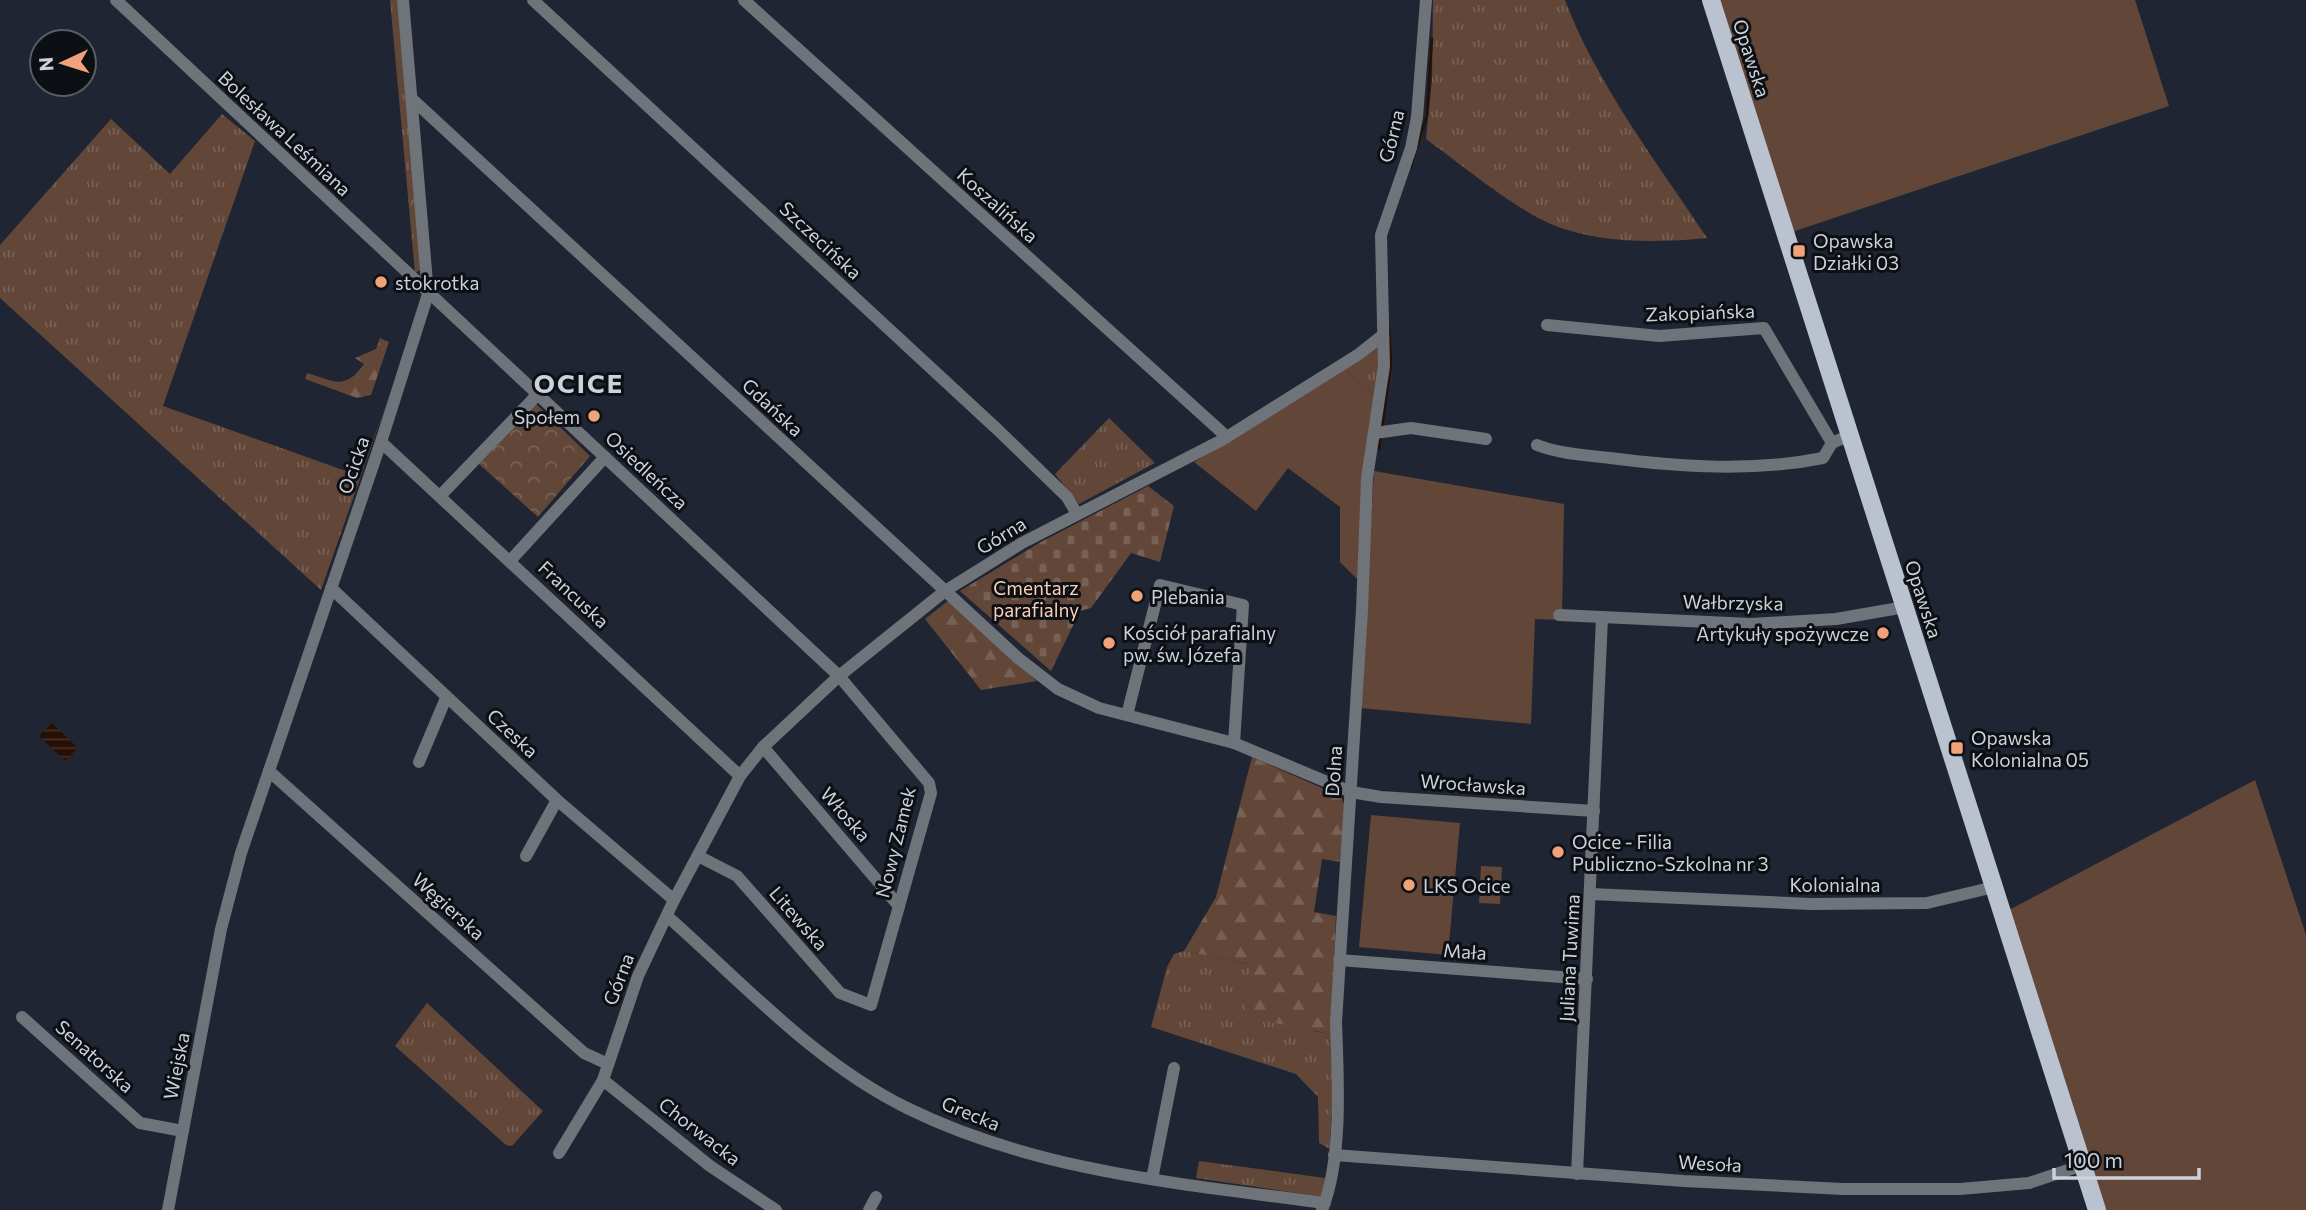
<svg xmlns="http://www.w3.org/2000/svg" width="2306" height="1210" font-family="Commissioner,sans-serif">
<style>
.grass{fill:url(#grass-tufts)}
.forest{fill:url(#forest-firs)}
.cemetery{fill:url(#cemetery-stones)}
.park{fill:url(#park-crowns)}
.garden{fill:#624739}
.water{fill:url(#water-rules)}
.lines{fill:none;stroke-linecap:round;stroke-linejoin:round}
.stream{stroke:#270f03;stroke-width:2.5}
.street{stroke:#6f737a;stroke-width:12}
.primary{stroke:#bac1cf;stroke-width:18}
.poi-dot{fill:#f0a378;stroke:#0c0f14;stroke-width:2.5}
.labels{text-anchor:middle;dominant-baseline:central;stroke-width:6;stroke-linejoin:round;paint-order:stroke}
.street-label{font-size:19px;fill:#cdd2da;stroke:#0c0f14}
.poi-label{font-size:19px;fill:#cdd2da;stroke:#0c0f14;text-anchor:start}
.park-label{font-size:19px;fill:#fccfb6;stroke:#0c0f14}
.district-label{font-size:26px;font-weight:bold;letter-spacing:2px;fill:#cdd2da;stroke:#0c0f14}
</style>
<defs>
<pattern id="grass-tufts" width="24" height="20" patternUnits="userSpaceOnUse" patternTransform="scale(1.75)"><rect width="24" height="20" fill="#624739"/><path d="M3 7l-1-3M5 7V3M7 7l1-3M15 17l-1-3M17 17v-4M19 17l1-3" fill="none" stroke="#776155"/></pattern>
<pattern id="forest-firs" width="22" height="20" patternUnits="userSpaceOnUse" patternTransform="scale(1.75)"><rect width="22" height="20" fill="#624739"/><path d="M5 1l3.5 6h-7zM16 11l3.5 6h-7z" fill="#776155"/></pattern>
<pattern id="cemetery-stones" width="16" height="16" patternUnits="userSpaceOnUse" patternTransform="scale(1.75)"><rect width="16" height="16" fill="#624739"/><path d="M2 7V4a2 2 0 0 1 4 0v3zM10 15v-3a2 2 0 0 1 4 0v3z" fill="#776155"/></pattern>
<pattern id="park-crowns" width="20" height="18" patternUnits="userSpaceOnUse" patternTransform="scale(1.75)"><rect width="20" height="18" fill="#624739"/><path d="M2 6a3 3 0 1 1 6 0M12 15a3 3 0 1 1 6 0" fill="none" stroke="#776155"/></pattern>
<pattern id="water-rules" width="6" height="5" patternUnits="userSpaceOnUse" patternTransform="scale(1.75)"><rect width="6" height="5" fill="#270f03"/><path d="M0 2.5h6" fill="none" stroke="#453127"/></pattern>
</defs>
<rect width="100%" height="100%" fill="#1f2532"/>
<!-- grass -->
<g class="grass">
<polygon points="390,0 399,0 422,269 415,273"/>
<path d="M1433,0H1565C1597,85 1657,162 1707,238C1658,243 1597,244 1551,224C1512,207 1462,165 1426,139L1432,80Z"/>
<polygon points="222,114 255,141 163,406 360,476 389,396 321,590 0,298 0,245 111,119 170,174"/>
<polygon points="1381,339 1377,397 1344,369"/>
<polygon points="1109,418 1155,463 1079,504 1055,474"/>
<polygon points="1184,951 1250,964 1314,1031 1331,1034 1334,1056 1330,1149 1319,1143 1318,1097 1296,1074 1151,1027 1167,967 1174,954"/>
<polygon points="427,1003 543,1111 512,1146 506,1145 395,1046"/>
<polygon points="1199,1161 1325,1178 1323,1197 1196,1178"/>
</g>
<!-- forest -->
<g class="forest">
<path d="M380,338L389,342L371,395L357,398L305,379L307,373C334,381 345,391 364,364L355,358L376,349Z"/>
<polygon points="949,600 1037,681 981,690 925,619"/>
<polygon points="1252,757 1340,796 1345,806 1340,862 1322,859 1314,912 1336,916 1331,1034 1244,1017 1250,964 1184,951 1216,897"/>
</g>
<!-- cemetery -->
<polygon class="cemetery" points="1148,486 1174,506 1160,562 1131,553 1091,608 1080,611 1051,671 960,591 1039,543"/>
<!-- park -->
<polygon class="park" points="535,403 590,456 538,517 479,464"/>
<!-- garden -->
<g class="garden">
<polygon points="1719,0 2135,0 2169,106 1792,232"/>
<polygon points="1344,369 1377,397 1360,582 1340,562 1340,507 1288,468 1256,511 1194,462"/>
<polygon points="1374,471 1564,504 1562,620 1535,619 1531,724 1360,708"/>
<polygon points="2255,780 2306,935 2306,1210 2105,1210 2009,910"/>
<polygon points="1371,815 1460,823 1448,955 1359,947"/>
<polygon points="1481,866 1502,867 1500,904 1479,903"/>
</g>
<!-- water -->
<polygon class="water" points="52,723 78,748 65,761 39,736"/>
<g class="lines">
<!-- stream -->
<g class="stream">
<polyline points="1411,167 1427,115 1432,39"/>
<polyline points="1382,428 1391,363 1389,327"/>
<polyline points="1379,449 1381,435"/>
</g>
<!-- street -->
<g class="street">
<polyline points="116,0 839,676 929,783 931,793 871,1005 840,993 737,876 698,856"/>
<polyline points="533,0 998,430 1067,497 1077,514"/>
<polyline points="744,0 1227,437"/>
<polyline points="412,99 1018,658 1058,689 1099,708 1234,743 1351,792 1381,797 1594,811"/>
<polyline points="1547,325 1659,336 1764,328 1832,443"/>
<polyline points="1375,433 1411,428 1486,439"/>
<polyline points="381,442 740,776"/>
<path d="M1537,445C1560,454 1585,455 1610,458C1680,467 1754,472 1823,458L1832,443L1850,435"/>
<polyline points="440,496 538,394"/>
<polyline points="510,561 605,457"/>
<polyline points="331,588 557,800 674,900"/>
<polyline points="1559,615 1751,624 1836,619 1905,607"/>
<polyline points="1127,715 1160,585 1243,605 1234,743"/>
<polyline points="763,747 899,906"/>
<polyline points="419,762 446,698"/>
<polyline points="269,771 584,1053 608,1064"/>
<polyline points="526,856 557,800"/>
<polyline points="1591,894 1811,904 1927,903 1994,887"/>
<path d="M667,916C743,983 815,1063 907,1108C1037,1172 1183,1184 1325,1203"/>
<polyline points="1339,960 1587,979"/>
<polyline points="22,1017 140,1123 183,1131"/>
<polyline points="603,1080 710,1166 776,1210"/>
<polyline points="559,1153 603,1080 638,976 674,900 740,776 763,747 839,676 945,591 1022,543 1222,440 1359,354 1383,335"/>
<polyline points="1334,1155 1684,1181 1843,1189 1960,1189 2029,1183 2083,1165"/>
<polyline points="1577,1174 1602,618"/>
<polyline points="1152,1179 1174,1068"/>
<polyline points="168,1210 221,929 241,853 381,442 428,294 403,0"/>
<polyline points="869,1210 876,1197"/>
<path d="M1322,1210C1343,1158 1338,1078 1336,1022L1362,610L1367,478L1384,366L1381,235L1411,148L1417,117L1426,0"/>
</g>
<!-- primary -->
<polyline class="primary" points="1711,0 2097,1210"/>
</g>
<!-- markers -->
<g class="poi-dot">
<rect x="1792" y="244" width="14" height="14" rx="3.5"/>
<circle cx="381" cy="282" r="7"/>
<circle cx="594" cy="416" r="7"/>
<circle cx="1137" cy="596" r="7"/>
<circle cx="1883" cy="633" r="7"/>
<circle cx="1109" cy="643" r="7"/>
<rect x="1950" y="741" width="14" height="14" rx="3.5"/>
<circle cx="1558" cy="852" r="7"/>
<circle cx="1409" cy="885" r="7"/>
</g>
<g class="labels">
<!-- street labels -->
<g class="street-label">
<text transform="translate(1752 58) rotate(72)">Opawska</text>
<text transform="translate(285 133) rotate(43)">Bolesława Leśmiana</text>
<text transform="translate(1391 136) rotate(-76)">Górna</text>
<text transform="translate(998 205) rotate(42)">Koszalińska</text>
<text transform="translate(821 240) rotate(43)">Szczecińska</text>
<text transform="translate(1700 312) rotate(-2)">Zakopiańska</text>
<text transform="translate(773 407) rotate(43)">Gdańska</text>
<text transform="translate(353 465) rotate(-71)">Ocicka</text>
<text transform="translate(647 470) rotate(43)">Osiedleńcza</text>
<text transform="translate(1001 535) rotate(-31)">Górna</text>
<text transform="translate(574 594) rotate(43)">Francuska</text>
<text transform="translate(1924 599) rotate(72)">Opawska</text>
<text transform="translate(1733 602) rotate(1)">Wałbrzyska</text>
<text transform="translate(513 733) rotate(43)">Czeska</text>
<text transform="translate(1333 771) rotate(-86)">Dolna</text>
<text transform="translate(1473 784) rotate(4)">Wrocławska</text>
<text transform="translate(846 814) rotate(49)">Włoska</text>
<text transform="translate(895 842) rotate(-76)">Nowy Zamek</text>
<text x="1835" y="884">Kolonialna</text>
<text transform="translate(449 906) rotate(42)">Węgierska</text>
<text transform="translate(799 918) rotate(49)">Litewska</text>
<text transform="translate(1465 951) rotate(4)">Mała</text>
<text transform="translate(1569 958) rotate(-87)">Juliana Tuwima</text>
<text transform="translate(618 979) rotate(-69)">Górna</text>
<text transform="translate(95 1056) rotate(42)">Senatorska</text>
<text transform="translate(176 1066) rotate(-79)">Wiejska</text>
<text transform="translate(971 1113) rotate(22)">Grecka</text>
<text transform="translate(700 1131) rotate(38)">Chorwacka</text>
<text transform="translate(1710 1163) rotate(3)">Wesoła</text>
</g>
<!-- poi labels -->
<g class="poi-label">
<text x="1813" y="240">Opawska<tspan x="1813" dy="22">Działki 03</tspan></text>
<text x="395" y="282">stokrotka</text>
<text x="580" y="416" text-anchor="end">Społem</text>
<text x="1151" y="596">Plebania</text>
<text x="1123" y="632">Kościół parafialny<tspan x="1123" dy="22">pw. św. Józefa</tspan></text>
<text x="1869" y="633" text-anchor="end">Artykuły spożywcze</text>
<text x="1971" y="737">Opawska<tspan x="1971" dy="22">Kolonialna 05</tspan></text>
<text x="1572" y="841">Ocice - Filia<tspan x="1572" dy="22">Publiczno-Szkolna nr 3</tspan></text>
<text x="1423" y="885">LKS Ocice</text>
</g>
<!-- park labels -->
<g class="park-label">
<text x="1036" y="587">Cmentarz<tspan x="1036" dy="22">parafialny</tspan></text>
</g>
<!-- district labels -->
<g class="district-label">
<text x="579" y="382">OCICE</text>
</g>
</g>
<!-- north arrow -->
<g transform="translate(63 63) rotate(266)"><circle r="33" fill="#0c0f14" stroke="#595d63" stroke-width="2"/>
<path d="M0-5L12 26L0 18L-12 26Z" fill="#f0a378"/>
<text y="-10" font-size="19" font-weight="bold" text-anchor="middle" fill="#cdd2da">N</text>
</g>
<!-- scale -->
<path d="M2054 1168v10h145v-10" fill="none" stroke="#cdd2da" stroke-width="3.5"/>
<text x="2064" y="1168" font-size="21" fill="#cdd2da" stroke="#0c0f14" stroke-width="5" paint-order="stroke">100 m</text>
</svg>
